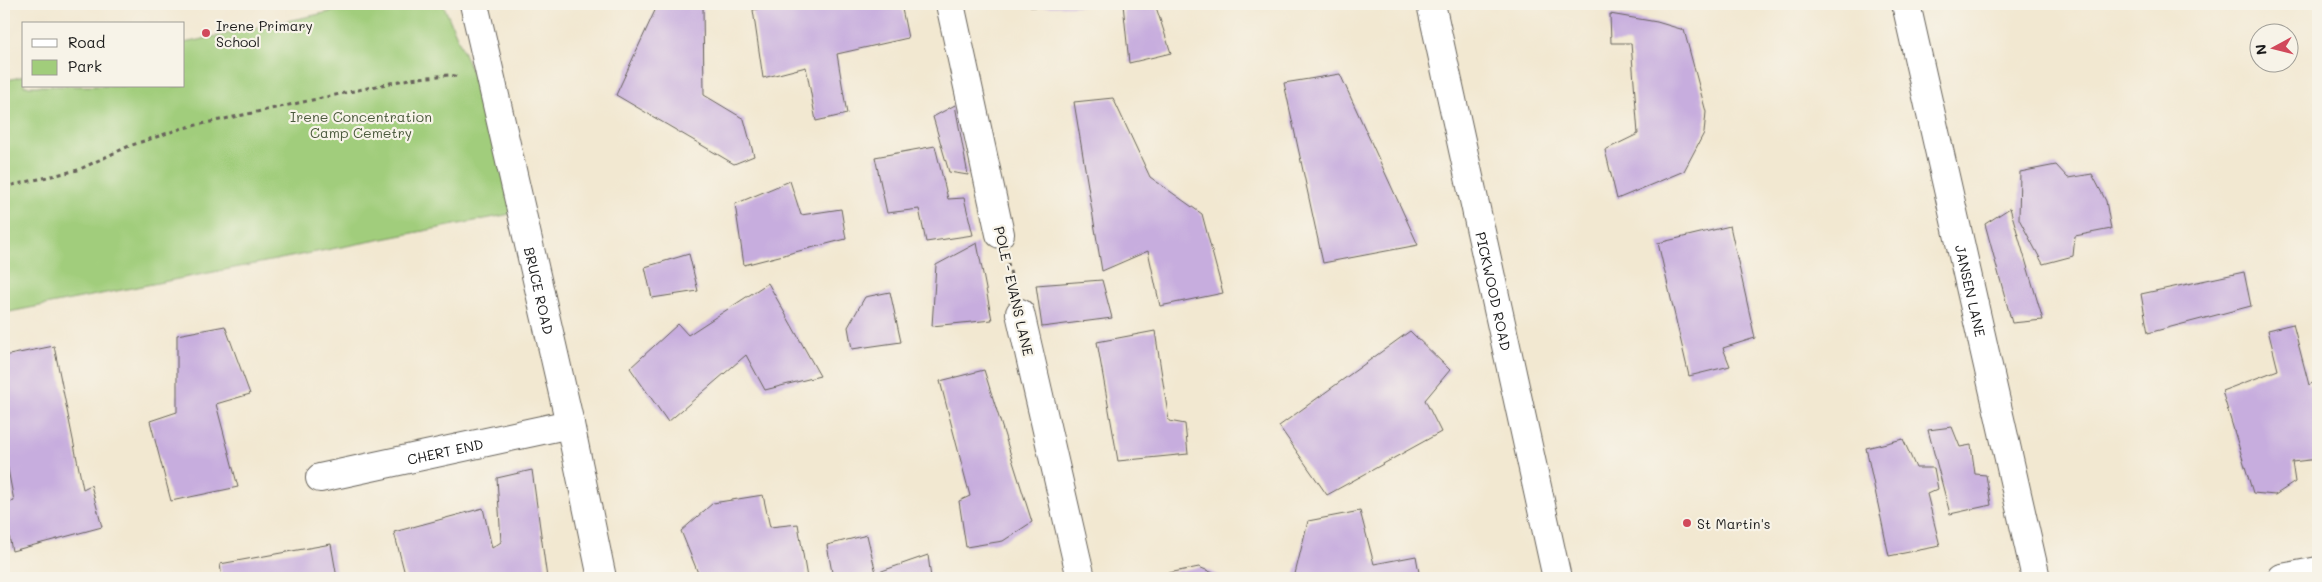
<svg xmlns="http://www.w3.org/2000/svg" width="2322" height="582" font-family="Mali,sans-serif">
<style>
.green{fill:#a1cd7b;stroke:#5e744c}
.building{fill:#c7adde}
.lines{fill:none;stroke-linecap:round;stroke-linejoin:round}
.minor-casing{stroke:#67635b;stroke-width:30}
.path{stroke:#67635b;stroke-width:3;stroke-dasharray:4 4;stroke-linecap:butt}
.minor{stroke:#fff;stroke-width:28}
.poi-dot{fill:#d1495b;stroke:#f7f3e8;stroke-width:2}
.labels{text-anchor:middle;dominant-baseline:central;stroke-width:4.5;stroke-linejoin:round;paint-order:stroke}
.poi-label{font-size:14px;fill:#1c1c1c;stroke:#f7f3e8;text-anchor:start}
.park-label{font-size:14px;fill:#4b5a3d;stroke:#f7f3e8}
.street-label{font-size:14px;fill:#1c1c1c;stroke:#f7f3e8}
</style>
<rect width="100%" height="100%" fill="#f7f3e8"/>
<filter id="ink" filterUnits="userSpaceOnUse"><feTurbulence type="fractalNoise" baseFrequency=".02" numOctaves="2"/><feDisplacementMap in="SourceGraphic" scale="10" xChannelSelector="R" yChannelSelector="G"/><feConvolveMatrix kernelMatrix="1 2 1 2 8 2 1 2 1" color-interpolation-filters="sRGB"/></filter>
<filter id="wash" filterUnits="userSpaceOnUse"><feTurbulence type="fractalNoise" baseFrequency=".0096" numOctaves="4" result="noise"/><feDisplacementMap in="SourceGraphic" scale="20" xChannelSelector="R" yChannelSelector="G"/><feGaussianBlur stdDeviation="1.12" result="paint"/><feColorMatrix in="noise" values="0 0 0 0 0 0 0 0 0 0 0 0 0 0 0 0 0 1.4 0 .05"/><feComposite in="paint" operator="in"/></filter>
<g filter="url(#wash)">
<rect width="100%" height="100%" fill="#f2e8d1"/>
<!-- green -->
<polygon class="green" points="367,4 443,4 531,210 4,313 4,81 24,76 24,86 184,86 184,43"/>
<g id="blocks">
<!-- building -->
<g class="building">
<polygon points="658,4 703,4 704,95 744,119 754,156 734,164 616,95"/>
<polygon points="774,4 901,4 908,38 837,54 847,114 816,121 806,67 763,78 753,10"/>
<polygon points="1030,4 1122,4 1122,5 1030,7"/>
<polygon points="1123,4 1155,4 1171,53 1129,63"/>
<polygon points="1610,14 1657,22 1684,30 1706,112 1704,133 1684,171 1617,199 1605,150 1638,134 1631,43 1611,43"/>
<polygon points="1340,74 1418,245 1323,263 1284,83"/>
<polygon points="1113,98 1150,177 1202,214 1223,293 1160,306 1148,251 1102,271 1074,102"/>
<polygon points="955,105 968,175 949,172 933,117"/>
<polygon points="935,146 948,199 964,198 973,235 926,242 919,209 887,213 875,157"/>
<polygon points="2056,165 2068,178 2092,174 2106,201 2111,229 2075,236 2073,256 2043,264 2019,219 2020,172"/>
<polygon points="790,181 801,215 841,209 846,239 744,265 735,204"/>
<polygon points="2010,208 2043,320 2012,323 1985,224"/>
<polygon points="1730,226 1755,338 1723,348 1730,366 1689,376 1658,243"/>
<polygon points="977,243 992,320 932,326 936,265"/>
<polygon points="689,254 698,291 652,298 645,267"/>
<polygon points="2244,272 2251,306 2148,333 2141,294"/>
<polygon points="1102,280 1112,318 1042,327 1036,285"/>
<polygon points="768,283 820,376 765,390 746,355 668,422 630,368 678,324 688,335"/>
<polygon points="890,292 901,342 852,349 848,327 865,297"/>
<polygon points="2293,324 2309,385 2318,380 2318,414 2315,415 2318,430 2318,459 2292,462 2295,482 2275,495 2253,493 2222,391 2278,370 2268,330"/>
<polygon points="225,326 250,394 216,404 238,487 171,501 150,421 177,412 177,335"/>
<polygon points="1155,331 1169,421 1185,424 1188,454 1118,461 1097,342"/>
<polygon points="1410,331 1450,370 1425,400 1441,432 1327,495 1279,426"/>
<polygon points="54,346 83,489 91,485 102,527 12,551 4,510 4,504 14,501 4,448 4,356"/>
<polygon points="984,370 1032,522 1003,541 966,547 959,501 970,496 940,381"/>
<polygon points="1952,427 1960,447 1971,445 1975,474 1986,475 1991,505 1950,514 1928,430"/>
<polygon points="1903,439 1916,468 1934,468 1938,489 1927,494 1940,546 1889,556 1866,448"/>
<polygon points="532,470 547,578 406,578 394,532 483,508 492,548 501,542 497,478"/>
<polygon points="763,495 770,527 798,524 807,578 700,578 681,531 713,503"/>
<polygon points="1360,511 1374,564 1416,556 1420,578 1294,578 1308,521"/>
<polygon points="867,535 876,573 928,555 931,578 833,578 827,545"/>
<polygon points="331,544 337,578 222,578 220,564"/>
<polygon points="1199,567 1225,578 1148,578 1148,577"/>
</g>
</g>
</g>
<g filter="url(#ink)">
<use href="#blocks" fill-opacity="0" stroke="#67635b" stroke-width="1"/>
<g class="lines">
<!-- minor casing -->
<g class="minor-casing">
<g id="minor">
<path id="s1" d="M474,4L570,424L602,578"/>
<polyline points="950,4 1000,234"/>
<path id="s2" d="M1431,4L1557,578"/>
<path id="s3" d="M1906,4L2036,578"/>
<polyline points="1020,313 1081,578"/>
<path id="s4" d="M320,478L570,424"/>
<polyline points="2282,578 2318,571"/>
</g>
</g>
<!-- path -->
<g class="path">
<polyline points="4,187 78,170 129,146 183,128 409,79 449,75 460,77"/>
<polyline points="1008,263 1013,283"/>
</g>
<!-- minor -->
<use href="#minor" class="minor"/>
</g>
</g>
<!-- markers -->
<g class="poi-dot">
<circle cx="206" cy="33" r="5"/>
<circle cx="1687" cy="523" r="5"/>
</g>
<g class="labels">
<!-- poi labels -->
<g class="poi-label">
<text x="216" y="25">Irene Primary<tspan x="216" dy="16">School</tspan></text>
<text x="1697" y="523">St Martin's</text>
</g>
<!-- park labels -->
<g class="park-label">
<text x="361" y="116">Irene Concentration<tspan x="361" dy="16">Camp Cemetry</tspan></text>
</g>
<!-- street labels -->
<g class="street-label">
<text stroke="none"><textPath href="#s1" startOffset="294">BRUCE ROAD</textPath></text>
<text transform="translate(1014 291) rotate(77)">POLE - EVANS LANE</text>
<text stroke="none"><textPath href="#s2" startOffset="294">PICKWOOD ROAD</textPath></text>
<text stroke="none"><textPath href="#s3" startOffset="294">JANSEN LANE</textPath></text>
<text stroke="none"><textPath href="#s4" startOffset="128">CHERT END</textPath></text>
</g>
</g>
<!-- margin -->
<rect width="2322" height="582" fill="none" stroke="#f7f3e8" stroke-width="20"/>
<!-- legend -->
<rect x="22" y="22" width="162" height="65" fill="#f7f3e8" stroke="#9f9d96"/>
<rect x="32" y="39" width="25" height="8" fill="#ffffff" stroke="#9f9d96"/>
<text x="68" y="48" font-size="15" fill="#1c1c1c">Road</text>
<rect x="32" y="60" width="25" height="15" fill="#a1cd7b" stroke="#9f9d96"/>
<text x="68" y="72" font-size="15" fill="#1c1c1c">Park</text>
<!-- north arrow -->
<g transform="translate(2274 48) rotate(263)"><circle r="24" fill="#f7f3e8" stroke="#9f9d96"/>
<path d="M0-4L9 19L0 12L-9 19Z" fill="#d1495b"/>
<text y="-8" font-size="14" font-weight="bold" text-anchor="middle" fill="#1c1c1c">N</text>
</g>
</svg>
